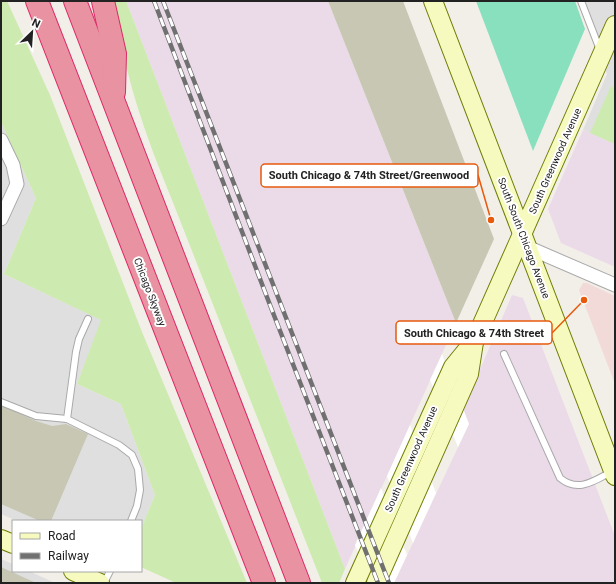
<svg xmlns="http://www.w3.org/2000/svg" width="616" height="584" font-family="Roboto,sans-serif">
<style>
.residential{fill:#e0dfdf}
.commercial{fill:#f2dad9}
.industrial{fill:#ebdbe8}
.construction{fill:#c7c7b4}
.grass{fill:#cdebb0}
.pitch{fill:#88e0be}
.pier{fill:#fff}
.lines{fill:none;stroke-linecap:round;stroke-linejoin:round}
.lane-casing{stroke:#a9a9a9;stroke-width:8}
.street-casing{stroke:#a9a9a9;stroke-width:15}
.secondary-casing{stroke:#707d05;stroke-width:20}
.highway-casing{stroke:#dc2a67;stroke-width:24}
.lane{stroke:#fff;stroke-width:6}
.street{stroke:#fff;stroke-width:13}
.secondary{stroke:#f7fabf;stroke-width:18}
.highway{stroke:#e892a2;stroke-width:22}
.rail-casing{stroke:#707070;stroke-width:4.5}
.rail{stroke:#fff;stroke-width:3;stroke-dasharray:9;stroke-linecap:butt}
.labels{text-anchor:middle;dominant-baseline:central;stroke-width:4;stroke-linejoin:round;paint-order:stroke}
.street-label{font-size:10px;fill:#222;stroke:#fff}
.leader{fill:none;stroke:#e8590c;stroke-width:1.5}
.callout-dot{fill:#e8590c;stroke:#fff;stroke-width:1.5}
.callout{fill:#fff;stroke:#e8590c;stroke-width:1.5}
.callout-label{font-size:11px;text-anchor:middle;font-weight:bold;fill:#222}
</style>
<rect width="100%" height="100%" fill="#f2efe9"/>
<!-- residential -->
<g class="residential">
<polygon points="582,1 615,1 615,144 583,130 607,74"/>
<polygon points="1,122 36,198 4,274 102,320 77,384 121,404 155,495 141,529 141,521 17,521 1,514"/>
<polygon points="1,559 13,564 13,571 29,571 55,583 1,583"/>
</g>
<!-- commercial -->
<polygon class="commercial" points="583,283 587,283 615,296 615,384 579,290"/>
<!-- industrial -->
<g class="industrial">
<polygon points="126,1 328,1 456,323 345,569"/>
<polygon points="583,130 615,144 615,267 561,243 548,209"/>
<polygon points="512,295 523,298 615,536 615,583 394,583 469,424 463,409"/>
</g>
<!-- construction -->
<g class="construction">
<polygon points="328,1 403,1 494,239 456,323"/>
<polygon points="1,405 36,421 52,426 66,424 88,434 51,521 40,521 1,504"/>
<polygon points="1,567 36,583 1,583"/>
</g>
<!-- grass -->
<g class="grass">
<polygon points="1,1 7,1 50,95 142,332 247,583 176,583 141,567 141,529 155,495 121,404 77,384 101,320 4,274 36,198 1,122"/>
<path d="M112,1H126L345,569L339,583H322L172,200C159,168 146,135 136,102C126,69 119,35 112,1Z"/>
<polygon points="611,86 615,88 615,144 590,133"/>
</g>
<!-- pitch -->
<polygon class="pitch" points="476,1 575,1 585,29 533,151"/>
<!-- pier -->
<g class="pier">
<polygon points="442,354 469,424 458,447 430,380"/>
<polygon points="410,425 436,493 413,543 387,476"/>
<polygon points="381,488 407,555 394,583 371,583 355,545"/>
</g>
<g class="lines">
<!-- lane casing -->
<g class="lane-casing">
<g id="lane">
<polyline points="581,1 600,50"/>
<path d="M504,354L560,478C578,493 594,481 611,472"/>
<polyline points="1,402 36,416 67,419 119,445 132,455 138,469 140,490 137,506 131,521"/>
<polyline points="67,419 76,352 79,339 88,319"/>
<polyline points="104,583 110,571"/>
</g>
</g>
<!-- street casing -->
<g class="street-casing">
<g id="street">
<polyline points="1,140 13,165 17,184 1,219"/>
<polyline points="527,247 615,285"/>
</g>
</g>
<!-- secondary casing -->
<g class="secondary-casing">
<g id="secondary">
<polyline points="433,1 615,476"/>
<polyline points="1,539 13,544"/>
<polyline points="73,571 100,583"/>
<polyline points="355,583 453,367 475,340 615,25"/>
<polyline points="376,583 469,374 474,342"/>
</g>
</g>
<!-- highway casing -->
<g class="highway-casing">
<g id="highway">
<polyline points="37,1 264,583"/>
<polyline points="75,1 299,583"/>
<polyline points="103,1 115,54 114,92"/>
</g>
</g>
<!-- lane -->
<use href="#lane" class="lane"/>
<!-- street -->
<use href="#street" class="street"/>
<!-- secondary -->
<use href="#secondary" class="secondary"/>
<!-- highway -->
<use href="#highway" class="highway"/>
<!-- rail casing -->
<g class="rail-casing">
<g id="rail">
<polyline points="154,1 270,305 378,583"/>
<polyline points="163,1 389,583"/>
</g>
</g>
<!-- rail -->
<use href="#rail" class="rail"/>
</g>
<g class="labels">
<!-- street labels -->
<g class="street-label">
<text transform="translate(555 161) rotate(-66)">South Greenwood Avenue</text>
<text transform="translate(524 238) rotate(69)">South South Chicago Avenue</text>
<text transform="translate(150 292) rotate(69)">Chicago Skyway</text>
<text transform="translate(411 459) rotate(-66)">South Greenwood Avenue</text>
</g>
</g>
<!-- callouts -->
<path class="leader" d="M491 220L478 175M584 300L552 333"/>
<g class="callout-dot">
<circle cx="491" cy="220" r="4"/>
<circle cx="584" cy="300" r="4"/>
</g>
<g class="callout">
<rect x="261" y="164" width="217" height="23" rx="4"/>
<rect x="396" y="321" width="156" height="23" rx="4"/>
</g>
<g class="callout-label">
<text x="369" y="179">South Chicago &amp; 74th Street/Greenwood</text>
<text x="474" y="337">South Chicago &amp; 74th Street</text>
</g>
<!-- border -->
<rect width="616" height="584" fill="none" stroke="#222222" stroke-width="4"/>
<!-- legend -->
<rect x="12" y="520" width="130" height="52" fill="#ffffff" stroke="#a7a7a7"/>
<rect x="20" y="533" width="20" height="6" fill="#f7fabf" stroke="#a7a7a7"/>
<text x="48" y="540" font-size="12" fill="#222222">Road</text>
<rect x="20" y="553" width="20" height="6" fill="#707070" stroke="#a7a7a7"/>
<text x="48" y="560" font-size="12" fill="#222222">Railway</text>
<!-- north arrow -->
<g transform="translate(32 32) rotate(25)" stroke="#ffffff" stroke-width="3" paint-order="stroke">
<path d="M0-3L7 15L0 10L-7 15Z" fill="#222222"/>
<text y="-6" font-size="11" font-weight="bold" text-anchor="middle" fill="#222222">N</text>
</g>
</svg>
